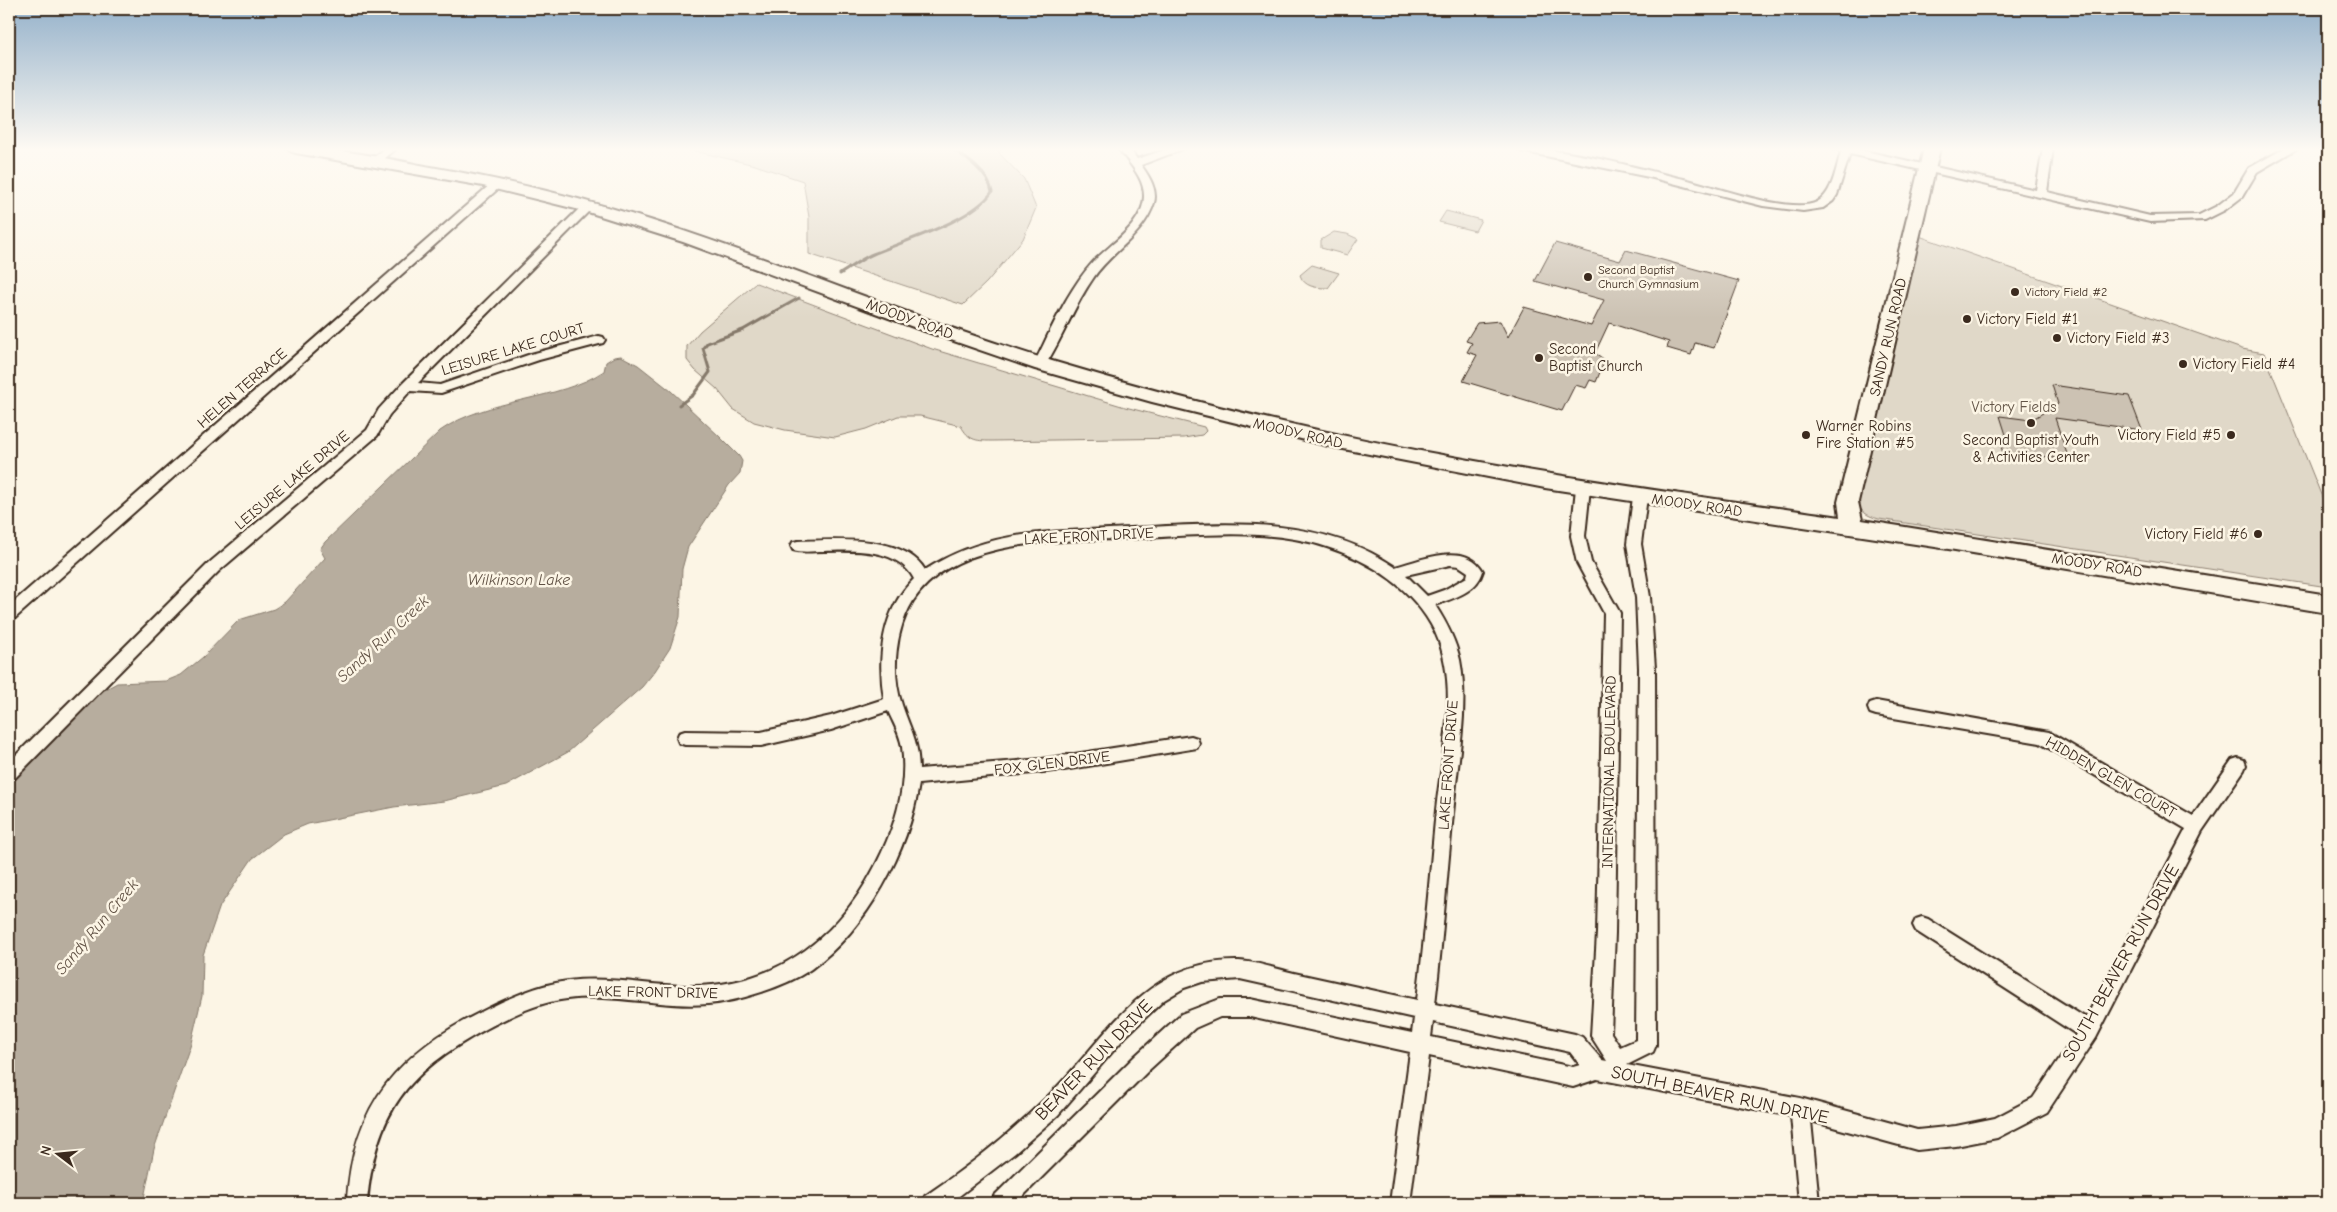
<svg xmlns="http://www.w3.org/2000/svg" width="2337" height="1212" font-family="'Comic Neue',sans-serif">
<style>
.green{fill:#e0d8c8;stroke:#8e8173}
.water{fill:#b7ad9e;stroke:#85796b}
.lines{fill:none;stroke-linecap:round;stroke-linejoin:round}
.stream{stroke:#85796b;stroke-width:3}
.building{fill:#ccc2b3;stroke:#3b2a1e}
.street-casing{stroke:#3b2a1e;stroke-width:4}
.secondary-casing{stroke:#3b2a1e;stroke-width:4}
.street{fill:#fcf5e5;fill-rule:evenodd}
.secondary{fill:#fcf5e5;fill-rule:evenodd}
.poi-dot{fill:#3b2a1e;stroke:#fcf5e5;stroke-width:2}
.labels{text-anchor:middle;dominant-baseline:central;stroke-width:5;stroke-linejoin:round;paint-order:stroke}
.far-poi-label{font-size:12px;fill:#3b2a1e;stroke:#fcf5e5;text-anchor:start}
.street-label{font-size:15px;fill:#3b2a1e;stroke:#fcf5e5}
.poi-label{font-size:15px;fill:#3b2a1e;stroke:#fcf5e5;text-anchor:start}
.park-label{font-size:15px;fill:#645648;stroke:#fcf5e5}
.water-label{font-size:16px;font-style:italic;fill:#605144;stroke:#fcf5e5}
.near-street-label{font-size:18px;fill:#3b2a1e;stroke:#fcf5e5}
</style>
<rect width="100%" height="100%" fill="#fcf5e5"/>
<filter id="ink" filterUnits="userSpaceOnUse"><feTurbulence type="fractalNoise" baseFrequency=".02" numOctaves="2"/><feDisplacementMap in="SourceGraphic" scale="10" xChannelSelector="R" yChannelSelector="G"/><feConvolveMatrix kernelMatrix="1 2 1 2 8 2 1 2 1" color-interpolation-filters="sRGB"/></filter>
<g filter="url(#ink)">
<!-- green -->
<g class="green">
<polygon points="681,148 1000,148 999,153 1024,179 1036,208 1023,239 987,282 963,305 809,254 809,217 803,181 755,165"/>
<polygon points="1446,211 1481,220 1475,231 1439,222"/>
<polygon points="1334,232 1347,234 1358,239 1347,255 1321,248 1321,240"/>
<path d="M1919,236L2242,349L2264,353L2328,512V587L1879,519C1867,516 1861,512 1856,501Z"/>
<path d="M1312,265L1339,273L1328,288C1316,288 1304,287 1300,275Z"/>
<path d="M756,283L932,349L1125,407L1204,427L1206,431L1202,435L1184,438L991,441C975,441 969,440 961,426L920,416H898L866,429L835,437L785,430L754,422L733,409L717,389L695,370L687,360V346L700,331Z"/>
</g>
<!-- water -->
<path class="water" d="M621,356L638,365L671,391L719,436L739,456L742,461L740,473L729,485L688,547L682,569L680,617L670,648L655,671L642,687L568,752L506,786L444,801L394,807L308,824L284,834L252,859L220,906L203,955L202,996L191,1043L154,1149L143,1203H9V783L97,694L117,683L166,681L181,675L203,657L239,620L274,609L285,602L325,558L320,549L325,542L440,431C488,397 557,402 604,371L606,362L614,357Z"/>
<g class="lines">
<!-- stream -->
<g class="stream">
<path d="M840,274C851,267 861,259 873,254C906,240 972,221 992,192C989,173 966,158 951,148"/>
<polyline points="679,405 693,395 710,372 703,348 707,343 743,330 799,298"/>
</g>
</g>
<!-- building -->
<g class="building">
<polygon points="1555,243 1620,261 1626,250 1739,281 1714,348 1695,343 1691,355 1667,348 1669,342 1609,323 1595,353 1605,360 1596,382 1590,380 1586,388 1575,385 1562,411 1463,381 1477,355 1467,352 1472,343 1466,341 1477,323 1500,321 1508,337 1524,307 1591,326 1604,300 1535,281"/>
<polygon points="2052,385 2129,396 2142,430 2055,418 2069,460 2026,454 2028,459 2004,456 1999,440 2008,441 2000,416 2031,420 2058,404"/>
</g>
<g class="lines">
<!-- street casing -->
<g class="street-casing">
<g id="street">
<polygon points="386,148 397,148 378,164 370,164 370,160"/>
<path d="M1118,148H1129L1137,159L1171,148H1186L1141,165C1149,176 1158,190 1154,203C1144,235 1112,251 1094,277C1074,305 1063,338 1044,367H1036L1034,364C1051,330 1067,291 1093,262C1110,244 1143,225 1144,197C1145,178 1128,162 1118,148Z"/>
<path d="M1516,148C1567,148 1633,167 1684,179C1713,186 1792,215 1817,202C1833,194 1836,167 1841,152L1834,148H1852L2036,190L2043,148H2053L2047,192L2150,216L2199,215L2217,206L2234,193L2249,168L2285,148H2298L2257,172L2242,197L2225,210L2205,220L2150,222L1850,154L1837,195L1833,201L1823,208L1803,211L1763,206L1649,177L1521,151Z"/>
<polygon points="496,182 500,183 500,187 14,619 9,621 9,606 492,183"/>
<polygon points="588,203 594,206 592,208 418,383 440,385 531,354 599,336 603,337 605,340 603,343 539,360 441,393 410,391 389,415 377,436 219,571 15,778 9,780 9,762 209,563 367,430 379,409 402,384 584,204"/>
<path d="M1583,483L1588,485L1590,488L1585,536L1591,562L1620,613L1615,933L1611,1033L1620,1047L1636,1040L1639,668L1636,597L1627,544L1633,497L1635,494H1645L1647,497L1641,544L1650,597L1655,668L1656,1045L1653,1052L1627,1065L1800,1098L1917,1130L1956,1126L1995,1118L2033,1098L2076,1034L1916,931L1913,925L1916,919L1922,917L1928,919L2086,1018L2186,829L2040,743L1876,715L1870,713L1868,708L1870,703L1876,701L2049,732L2193,816L2232,760L2238,758L2244,760L2246,765L2244,770L2202,831L2096,1038L2047,1112L1997,1138L1956,1146L1917,1150L1811,1121L1819,1203H1799L1791,1116L1597,1079L1573,1087L1429,1056L1410,1203H1390L1410,1052L1250,1017H1220L1195,1028L1149,1070L1016,1203H991L994,1196L1135,1056L1181,1014L1220,999H1250L1412,1033L1414,1018L1240,979L1202,982L1184,988L1164,1000L1126,1036L1058,1115L1015,1153L950,1203H922L925,1196C967,1168 1007,1136 1043,1101C1105,1043 1141,959 1239,961C1257,962 1277,969 1294,973C1335,982 1376,991 1417,1000C1425,936 1430,873 1436,810C1442,753 1460,686 1435,632C1414,589 1371,561 1327,547C1268,528 1204,535 1143,538C1073,542 957,533 913,601C895,630 891,673 902,705C911,732 918,739 919,769L1042,759L1191,736L1197,738L1199,743L1197,748L1064,770L919,784C909,851 867,929 811,969C787,986 737,1002 708,1004C660,1008 614,993 567,999C538,1002 511,1016 486,1029C406,1073 376,1111 367,1203H347C352,1103 400,1051 487,1009C512,997 540,984 568,981C609,976 648,986 689,986C780,987 845,933 882,852C897,820 907,783 902,747C900,734 893,722 888,711L831,730L761,746L685,745L679,743L677,738L679,733L685,731L761,732L831,716L884,699C877,657 882,610 914,579C898,548 854,550 824,551C814,551 803,553 793,550L791,546L793,542L798,541C834,540 904,534 925,570C989,528 1057,532 1130,528C1220,524 1316,513 1395,567C1421,560 1466,540 1483,571C1477,592 1454,598 1435,605C1446,622 1456,641 1460,660C1469,707 1458,757 1454,804C1447,870 1443,937 1435,1004L1575,1034L1582,1037L1602,1060L1607,1061L1591,1036L1597,933L1604,613L1577,563L1571,536L1576,488L1578,485ZM1450,565L1459,566L1468,572L1467,577L1444,590L1427,596L1406,575ZM1433,1022L1570,1052L1580,1065L1573,1067L1431,1037Z"/>
</g>
</g>
<!-- secondary casing -->
<g class="secondary-casing">
<path id="secondary" d="M288,148C336,147 384,158 431,167C505,180 578,197 650,220C785,263 916,320 1052,361C1191,403 1332,436 1475,461C1596,483 1718,499 1840,517L1838,502L1924,148H1940L1858,502L1862,520L2328,595V613L1955,550L1545,488L1333,447L1152,402L1035,369L916,328L683,242L588,212L483,186L296,153L290,151Z"/>
</g>
<!-- street -->
<use href="#street" class="street"/>
<!-- secondary -->
<use href="#secondary" class="secondary"/>
</g>
</g>
<!-- sky -->
<linearGradient id="sky" x2="0" y2="1"><stop stop-color="#94b1ca"/><stop offset="0.47" stop-color="#fefaf3"/><stop offset="1" stop-color="#fefaf3" stop-opacity="0"/></linearGradient>
<rect width="2337" height="318" fill="url(#sky)"/>
<!-- markers -->
<g class="poi-dot">
<circle cx="1588" cy="277" r="5"/>
<circle cx="2015" cy="292" r="5"/>
<circle cx="1967" cy="319" r="5"/>
<circle cx="2057" cy="338" r="5"/>
<circle cx="1539" cy="358" r="5"/>
<circle cx="2183" cy="364" r="5"/>
<circle cx="2031" cy="423" r="5"/>
<circle cx="1806" cy="435" r="5"/>
<circle cx="2231" cy="435" r="5"/>
<circle cx="2258" cy="534" r="5"/>
</g>
<g class="labels">
<!-- far-poi labels -->
<g class="far-poi-label">
<text x="1598" y="270">Second Baptist<tspan x="1598" dy="14">Church Gymnasium</tspan></text>
<text x="2025" y="292">Victory Field #2</text>
</g>
<!-- street labels -->
<g class="street-label">
<text transform="translate(910 319) rotate(20)">MOODY ROAD</text>
<text transform="translate(1888 337) rotate(-77)">SANDY RUN ROAD</text>
<text transform="translate(513 349) rotate(-17)">LEISURE LAKE COURT</text>
<text transform="translate(242 388) rotate(-41)">HELEN TERRACE</text>
<text transform="translate(1298 433) rotate(13)">MOODY ROAD</text>
<text transform="translate(292 480) rotate(-40)">LEISURE LAKE DRIVE</text>
<text transform="translate(1697 505) rotate(8)">MOODY ROAD</text>
<text transform="translate(1089 536) rotate(-3)">LAKE FRONT DRIVE</text>
<text transform="translate(2097 565) rotate(9)">MOODY ROAD</text>
<text transform="translate(1052 763) rotate(-7)">FOX GLEN DRIVE</text>
<text transform="translate(1448 765) rotate(-86)">LAKE FRONT DRIVE</text>
<text transform="translate(1609 772) rotate(-89)">INTERNATIONAL BOULEVARD</text>
<text transform="translate(2111 777) rotate(30)">HIDDEN GLEN COURT</text>
<text transform="translate(653 992) rotate(1)">LAKE FRONT DRIVE</text>
</g>
<!-- poi labels -->
<g class="poi-label">
<text x="1977" y="319">Victory Field #1</text>
<text x="2067" y="338">Victory Field #3</text>
<text x="1549" y="349">Second<tspan x="1549" dy="17">Baptist Church</tspan></text>
<text x="2193" y="364">Victory Field #4</text>
<text x="1816" y="426">Warner Robins<tspan x="1816" dy="17">Fire Station #5</tspan></text>
<text x="2221" y="435" text-anchor="end">Victory Field #5</text>
<text x="2031" y="440" text-anchor="middle">Second Baptist Youth<tspan x="2031" dy="17">&amp; Activities Center</tspan></text>
<text x="2248" y="534" text-anchor="end">Victory Field #6</text>
</g>
<!-- park labels -->
<g class="park-label">
<text x="2014" y="407">Victory Fields</text>
</g>
<!-- water labels -->
<g class="water-label">
<text x="519" y="580">Wilkinson Lake</text>
<text transform="translate(383 639) rotate(-43)">Sandy Run Creek</text>
<text transform="translate(97 927) rotate(-50)">Sandy Run Creek</text>
</g>
<!-- near-street labels -->
<g class="near-street-label">
<text transform="translate(2121 963) rotate(-61)">SOUTH BEAVER RUN DRIVE</text>
<text transform="translate(1094 1060) rotate(-46)">BEAVER RUN DRIVE</text>
<text transform="translate(1720 1095) rotate(12)">SOUTH BEAVER RUN DRIVE</text>
</g>
</g>
<!-- margin -->
<rect width="2337" height="1212" fill="none" stroke="#fcf5e5" stroke-width="30"/>
<rect x="15" y="15" width="2307" height="1182" fill="none" stroke="#3b2a1e" stroke-width="2" filter="url(#ink)"/>
<!-- north arrow -->
<g transform="translate(58 1154) rotate(286)" stroke="#fcf5e5" stroke-width="4" paint-order="stroke">
<path d="M0-4L9 19L0 12L-9 19Z" fill="#3b2a1e"/>
<text y="-8" font-size="14" font-weight="bold" text-anchor="middle" fill="#3b2a1e">N</text>
</g>
</svg>
